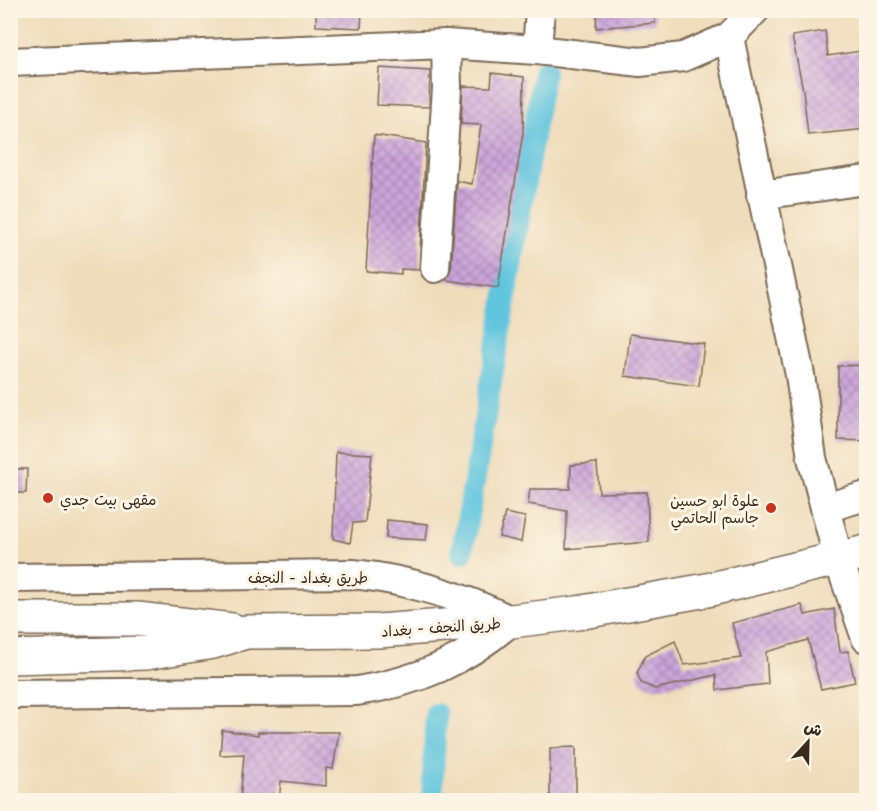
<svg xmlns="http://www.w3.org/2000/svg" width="877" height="811" font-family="'Playpen Sans','Playpen Sans Arabic',sans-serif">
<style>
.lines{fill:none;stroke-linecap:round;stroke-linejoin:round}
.canal{stroke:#60c5de;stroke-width:22}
.building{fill:url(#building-cross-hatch)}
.minor-casing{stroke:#7a6855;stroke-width:32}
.major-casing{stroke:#7a6855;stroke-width:36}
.minor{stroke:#fff;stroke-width:28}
.major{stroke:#fff;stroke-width:33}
.poi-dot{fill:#c8321e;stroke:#fcf5e5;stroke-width:2}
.labels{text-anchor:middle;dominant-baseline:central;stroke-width:6;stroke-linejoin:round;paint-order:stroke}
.poi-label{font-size:15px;fill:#3b2a1e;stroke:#fcf5e5;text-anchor:start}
.street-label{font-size:15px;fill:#3b2a1e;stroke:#fcf5e5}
</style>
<defs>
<pattern id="building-cross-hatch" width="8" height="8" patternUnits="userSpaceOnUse" patternTransform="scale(1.5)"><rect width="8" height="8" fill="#cca5db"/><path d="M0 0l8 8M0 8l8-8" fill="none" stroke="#a787b1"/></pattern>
</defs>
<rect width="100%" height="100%" fill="#fcf5e5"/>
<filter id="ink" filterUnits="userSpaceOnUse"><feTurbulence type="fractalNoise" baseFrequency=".0167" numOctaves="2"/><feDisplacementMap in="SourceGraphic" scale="12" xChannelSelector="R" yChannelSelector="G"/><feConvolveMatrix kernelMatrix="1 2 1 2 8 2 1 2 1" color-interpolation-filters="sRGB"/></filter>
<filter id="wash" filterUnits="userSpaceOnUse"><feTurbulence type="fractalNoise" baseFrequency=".008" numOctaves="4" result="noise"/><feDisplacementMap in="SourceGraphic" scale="24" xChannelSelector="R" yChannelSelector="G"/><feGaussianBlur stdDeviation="1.35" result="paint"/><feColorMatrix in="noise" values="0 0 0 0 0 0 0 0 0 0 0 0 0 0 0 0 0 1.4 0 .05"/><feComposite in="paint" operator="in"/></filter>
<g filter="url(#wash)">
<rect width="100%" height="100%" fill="#efdcba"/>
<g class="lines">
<!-- canal -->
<g class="canal">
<polyline points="462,553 544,71"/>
<polyline points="432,800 436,714"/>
</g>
</g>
<g id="blocks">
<!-- building -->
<g class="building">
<polygon points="316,10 362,10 361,28 316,26"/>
<polygon points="597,10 655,10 655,23 596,28"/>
<polygon points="825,31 828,56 867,50 867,129 808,135 803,90 792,36"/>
<polygon points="379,68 430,71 429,107 377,105"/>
<polygon points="492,73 524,77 523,133 498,288 446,280 451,269 457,181 472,184 481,125 461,124 463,86 491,87"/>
<polygon points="374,135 426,143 419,270 401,269 401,274 366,271"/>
<polygon points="630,334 704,344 699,386 625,376"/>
<polygon points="867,365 867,441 838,440 838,366"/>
<polygon points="336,452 372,454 365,522 353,523 350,543 333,539"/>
<polygon points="597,463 599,493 647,492 649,542 566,549 567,511 528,504 530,489 570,489 571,465"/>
<polygon points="10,469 27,469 26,493 10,493"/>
<polygon points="505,513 525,517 521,542 499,537"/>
<polygon points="387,520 428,524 426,540 386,538"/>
<polygon points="802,605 805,615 834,609 840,652 848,651 855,682 821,689 808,640 766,652 768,684 717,690 716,675 655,689 641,683 637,673 645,656 675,641 684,665 741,658 732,623"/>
<polygon points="222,730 258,735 258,732 339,732 333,769 326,768 326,786 281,781 279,801 240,801 244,754 220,755"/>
<polygon points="576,747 576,801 550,801 550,748"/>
</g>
</g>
</g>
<g filter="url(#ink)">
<use href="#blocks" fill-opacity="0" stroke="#7a6855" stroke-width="1.5"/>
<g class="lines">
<!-- minor casing -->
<g class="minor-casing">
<g id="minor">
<polyline points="729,37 800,375 812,458 839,561 866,638"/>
<polyline points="537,50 540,10"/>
<polyline points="10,62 446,44 537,50 640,62 683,57 729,37 755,10"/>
<polyline points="761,195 866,180"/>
<polyline points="435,268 447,88 446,44"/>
<polyline points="825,508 866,496"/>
<path d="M10,578L353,574C410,580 460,595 511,621C465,661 417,682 357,691L10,694"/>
</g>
</g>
<!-- major casing -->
<g class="major-casing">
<g id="major">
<polyline points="10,619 137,619 232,630"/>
<polyline points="10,657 146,653 213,642 246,632 378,631 511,621 577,613 707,590 866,552"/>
</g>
</g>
<!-- minor -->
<use href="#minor" class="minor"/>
<!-- major -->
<use href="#major" class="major"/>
</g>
</g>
<!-- markers -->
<g class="poi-dot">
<circle cx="48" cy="498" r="6"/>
<circle cx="771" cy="508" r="6"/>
</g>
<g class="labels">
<!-- poi labels -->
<g class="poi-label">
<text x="60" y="498">مقهى بيت جدي</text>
<text x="759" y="499" text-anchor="end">علوة ابو حسين<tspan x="759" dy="17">جاسم الحاتمي</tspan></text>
</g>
<!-- street labels -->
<g class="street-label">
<text x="308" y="576">طريق بغداد - النجف</text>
<text transform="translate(441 626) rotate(-4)">طريق النجف - بغداد</text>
</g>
</g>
<!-- margin -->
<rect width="877" height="811" fill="none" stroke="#fcf5e5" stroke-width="36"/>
<!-- north arrow -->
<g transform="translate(808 742) rotate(22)" stroke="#fcf5e5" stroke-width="4.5" paint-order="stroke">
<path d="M0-4.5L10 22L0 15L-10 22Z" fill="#3b2a1e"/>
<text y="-9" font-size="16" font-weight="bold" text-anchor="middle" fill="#3b2a1e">ش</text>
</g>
</svg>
